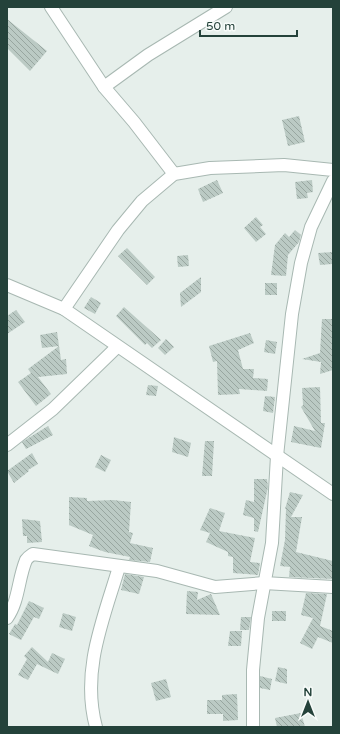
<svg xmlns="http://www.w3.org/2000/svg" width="340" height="734" font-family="'Varela Round',sans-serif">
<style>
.building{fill:url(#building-back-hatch)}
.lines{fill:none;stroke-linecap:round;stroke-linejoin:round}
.street-casing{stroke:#a8b8b2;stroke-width:14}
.street{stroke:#fff;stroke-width:12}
</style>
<defs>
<pattern id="building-back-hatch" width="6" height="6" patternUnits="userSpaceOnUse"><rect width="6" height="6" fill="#bbcac4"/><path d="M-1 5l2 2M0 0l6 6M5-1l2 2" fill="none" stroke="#98a6a0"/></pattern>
</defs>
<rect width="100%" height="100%" fill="#e6efeb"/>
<!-- building -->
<g class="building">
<polygon points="7,19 47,51 30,71 7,48"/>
<polygon points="299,116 305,142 288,146 282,120"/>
<polygon points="217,180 223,193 203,202 198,189"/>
<polygon points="312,180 313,192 307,193 308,198 297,199 295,182"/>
<polygon points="256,217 263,225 260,227 266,234 256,242 244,228"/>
<polygon points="295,230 301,235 299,242 288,255 286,276 271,275 275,245 285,233 289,237"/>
<polygon points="127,248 155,277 147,285 118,256"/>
<polygon points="333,252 332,264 320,265 318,253"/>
<polygon points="188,255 189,266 178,267 177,256"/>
<polygon points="201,277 201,292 181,307 180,293"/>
<rect x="265" y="283" width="12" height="12"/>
<polygon points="91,297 101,303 95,314 84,308"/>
<polygon points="124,307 161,340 152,348 147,343 145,345 116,316"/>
<polygon points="16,310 25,322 7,334 7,316"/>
<polygon points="322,319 333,319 333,370 320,374 321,362 302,359 320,353"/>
<polygon points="57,332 59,346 42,348 40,335"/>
<polygon points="250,333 254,343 238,350 243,369 254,369 253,378 268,379 267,391 239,389 240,394 218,395 217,361 213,362 209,346"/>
<polygon points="166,339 174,347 165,355 158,348"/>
<polygon points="266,340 277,342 275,354 264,352"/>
<polygon points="59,346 61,360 66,359 67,374 38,377 51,394 36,406 18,382 31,373 28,369"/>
<polygon points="148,385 158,386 156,396 146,395"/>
<polygon points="320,387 321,423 325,423 321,448 291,442 294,426 315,431 301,407 303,405 302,388"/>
<polygon points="265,396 275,397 273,413 263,411"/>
<polygon points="48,426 53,435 26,449 22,442"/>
<polygon points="174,437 191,443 188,457 172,452"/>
<polygon points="205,441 214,441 212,476 202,476"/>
<polygon points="32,453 38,464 28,470 29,471 14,483 7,471"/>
<polygon points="101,455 111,460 105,472 95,467"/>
<polygon points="254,479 267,479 268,487 258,532 254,531 254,518 243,515 246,500 254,502"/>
<polygon points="290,492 303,495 291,517 302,517 296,552 333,561 333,579 289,577 290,567 280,566 285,540 286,509 285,509"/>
<polygon points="69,497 87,498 87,501 113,500 131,502 129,532 133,533 130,543 153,548 150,562 129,560 130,557 105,552 89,546 93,535 69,525"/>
<polygon points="210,508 225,513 219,531 255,538 250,562 260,563 258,575 233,573 233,557 228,556 228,552 206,542 210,533 200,530"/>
<polygon points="22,519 40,521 42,542 27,543 27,536 23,536"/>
<polygon points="125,574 144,577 139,594 121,590"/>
<polygon points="187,591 198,592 197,600 211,594 220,615 186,614"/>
<polygon points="306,593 327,594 320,626 333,631 333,643 318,637 312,649 300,643 313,618 301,615"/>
<polygon points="29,601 44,608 39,619 34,617 21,640 9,634 15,624 17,625"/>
<rect x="272" y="611" width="14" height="10"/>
<polygon points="63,613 76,617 72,631 59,627"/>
<polygon points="241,617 251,617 249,630 240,630"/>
<polygon points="230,631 242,631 241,646 228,646"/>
<polygon points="32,647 48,662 52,653 65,659 58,674 37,664 28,680 18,675 27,659 24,656"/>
<polygon points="278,667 287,669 287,684 275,681"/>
<polygon points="260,676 272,679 270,690 260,688"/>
<polygon points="166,679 171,697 156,701 151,683"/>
<polygon points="237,694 238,720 223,721 223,714 207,714 207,700 222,700 222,695"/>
<polygon points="301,713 305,727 277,727 275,718"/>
</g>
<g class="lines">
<!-- street casing -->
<g class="street-casing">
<g id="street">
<polyline points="51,7 104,87 134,122 174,174"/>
<polyline points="104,87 148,55 226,7"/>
<polyline points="7,285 64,309 333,494"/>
<polyline points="64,309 118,230 142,201 174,174 210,168 284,165 333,170"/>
<polyline points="7,445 53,409 117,347"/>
<path d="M7,618C19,601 18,579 26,560C28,557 30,556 33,554L157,571L215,587L264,583L333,587"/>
<path d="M96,727C81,671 103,620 119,567"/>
<polyline points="253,727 253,670 258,618 272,543 277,456 292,314 301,263 311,227 333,181"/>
</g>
</g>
<!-- street -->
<use href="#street" class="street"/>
</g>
<!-- border -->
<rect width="340" height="734" fill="none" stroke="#24423a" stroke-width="16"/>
<!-- north arrow -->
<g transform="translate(308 702)" stroke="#f7fbf9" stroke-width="3" paint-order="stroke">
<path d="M0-3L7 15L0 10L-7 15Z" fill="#24423a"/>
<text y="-6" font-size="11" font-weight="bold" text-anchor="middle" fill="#24423a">N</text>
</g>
<!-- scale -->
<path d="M200 30v6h97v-6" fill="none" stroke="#24423a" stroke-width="2"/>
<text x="206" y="30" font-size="12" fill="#24423a" stroke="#f7fbf9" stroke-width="3" paint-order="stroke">50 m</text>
</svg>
